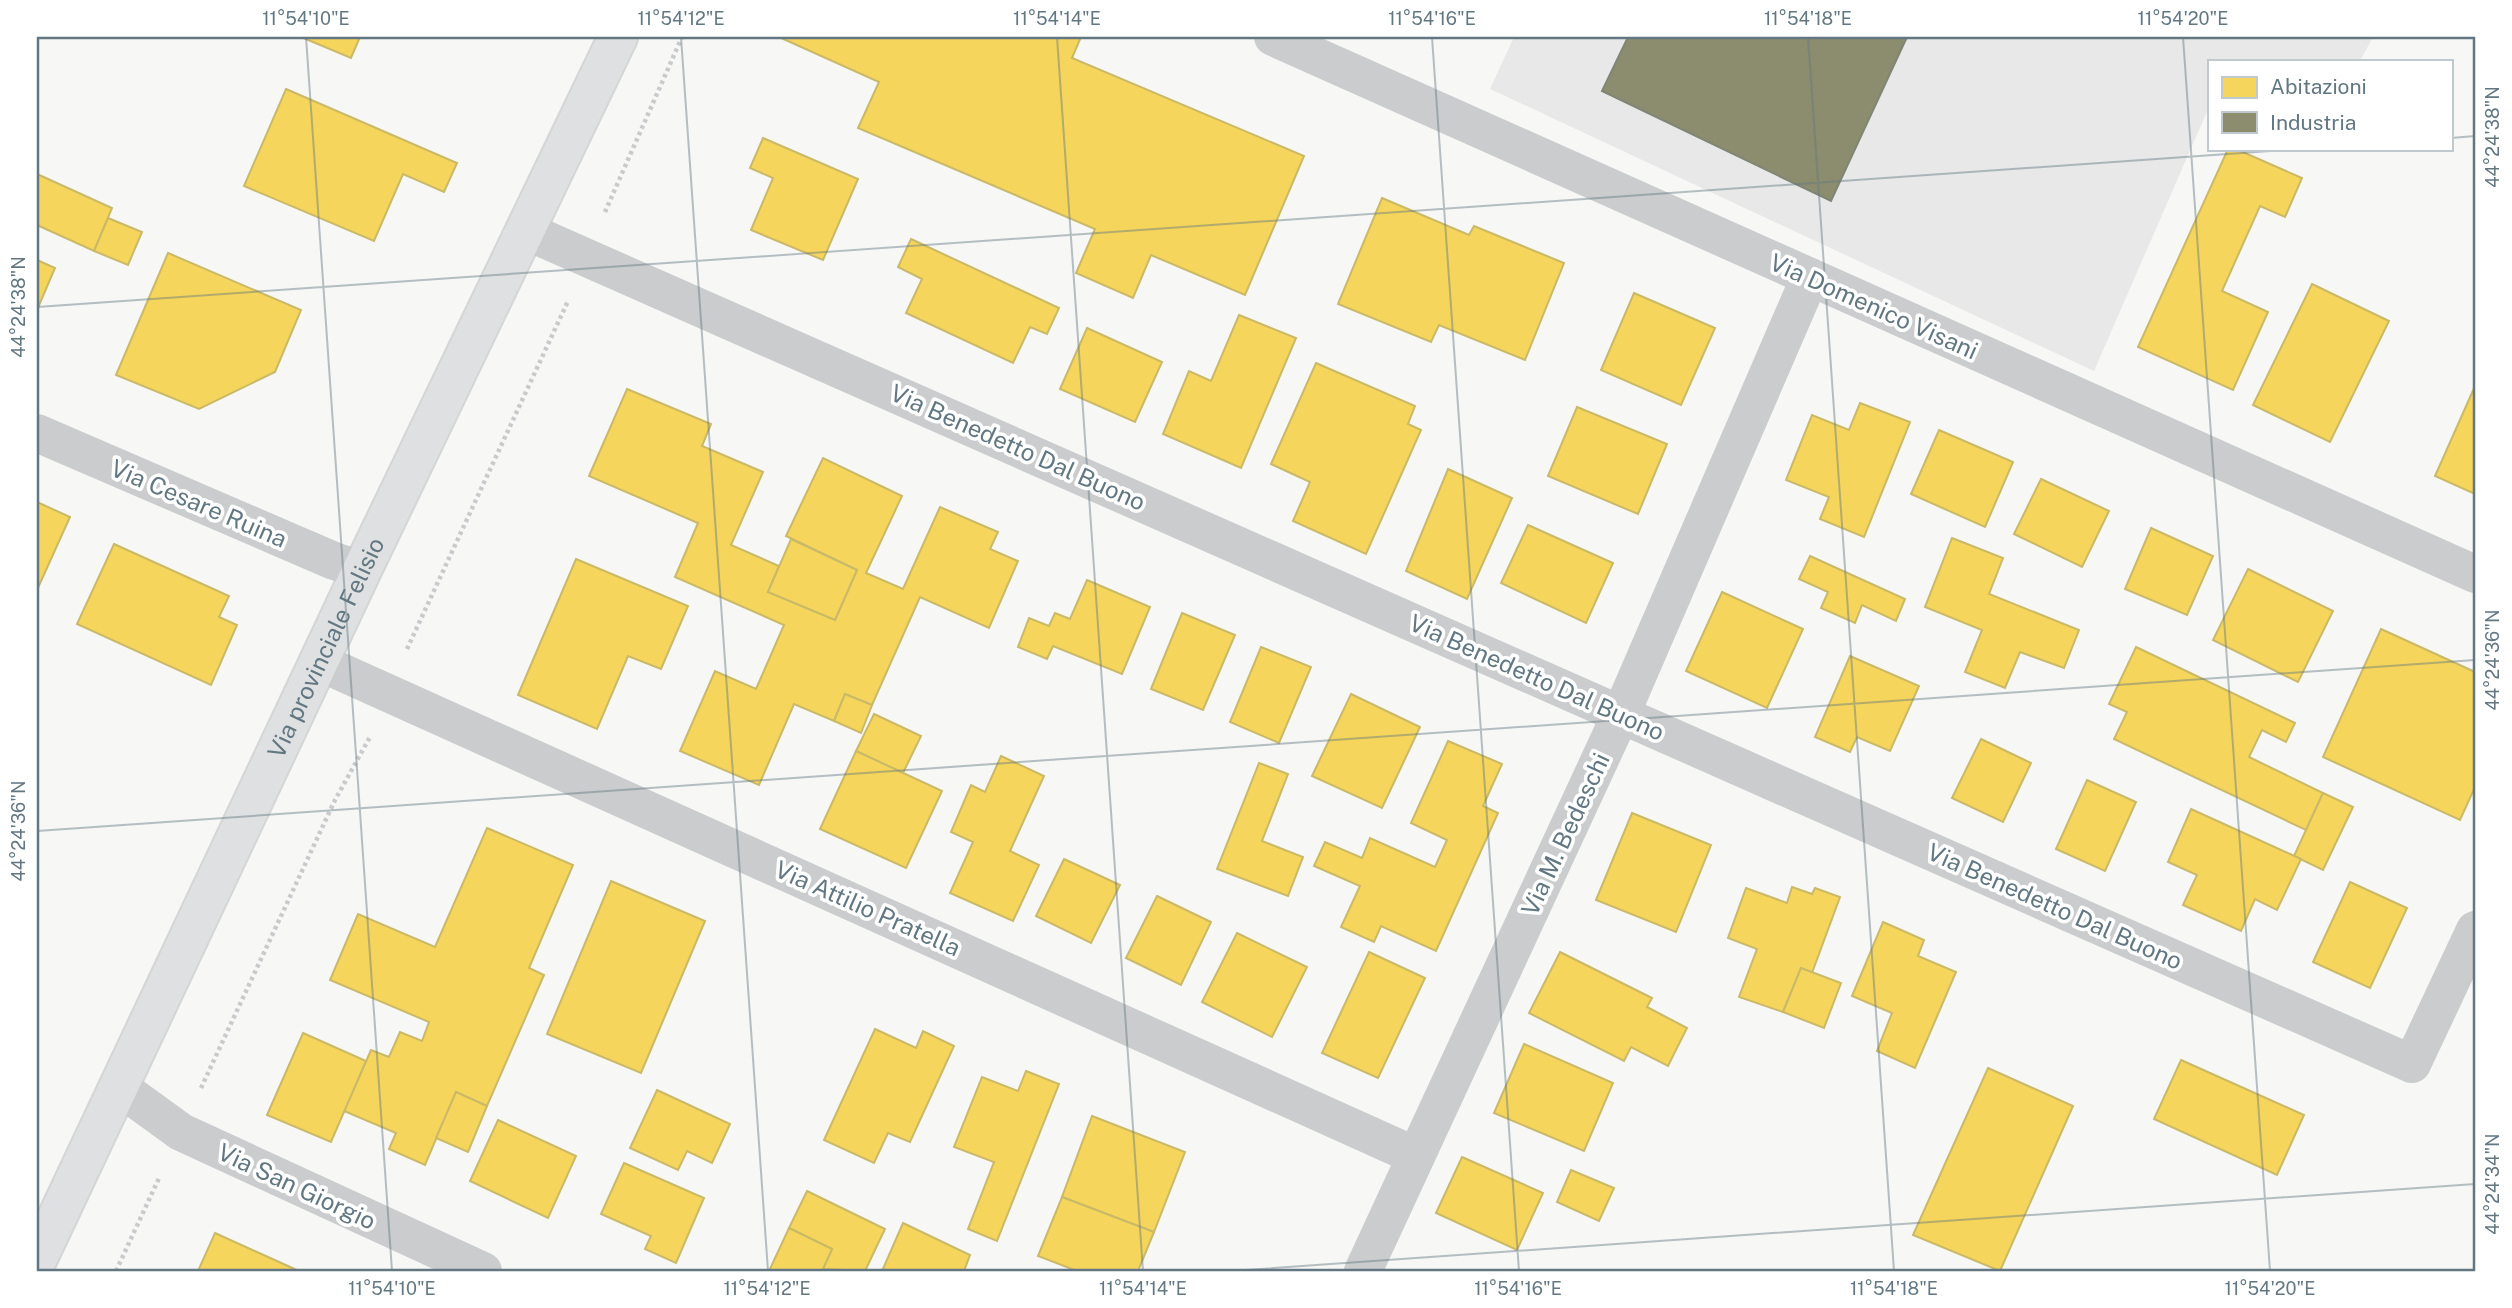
<svg xmlns="http://www.w3.org/2000/svg" width="2512" height="1308" font-family="'Public Sans',sans-serif">
<style>
.built{fill:#e7e8e7}
.homes{fill:#f6d55c;stroke:#cab967;stroke-width:2}
.industry{fill:#8c8c6e;stroke:#7f8674;stroke-width:2}
.lines{fill:none;stroke-linecap:round;stroke-linejoin:round}
.secondary-casing{stroke:#d4d5d5;stroke-width:42}
.path{stroke:#c8cacb;stroke-width:4.5;stroke-dasharray:3.5 3.5;stroke-linecap:butt}
.minor{stroke:#cbcccd;stroke-width:38}
.secondary{stroke:#dfe0e1;stroke-width:38}
.ticks{fill:none;stroke:#627781;stroke-width:2;stroke-opacity:0.45}
.labels{text-anchor:middle;dominant-baseline:central;stroke-width:7;stroke-linejoin:round;paint-order:stroke}
.street-label{font-size:24px;fill:#627781;stroke:#fff}
.neatline{fill:none;stroke:#627781;stroke-width:2.5}
.ticks-label{font-size:18px;text-anchor:middle;fill:#627781}
</style>
<rect width="100%" height="100%" fill="#f7f7f6"/>
<!-- built -->
<polygon class="built" points="1514,37 2373,37 2360,61 2209,61 2209,107 2094,371 1490,89"/>
<!-- homes -->
<g class="homes">
<polygon points="301,37 360,37 351,58"/>
<polygon points="779,37 1081,37 1072,58 1304,156 1245,295 1151,255 1133,298 1076,273 1095,229 858,128 879,82"/>
<polygon points="286,89 457,163 444,192 403,174 374,241 244,186"/>
<polygon points="763,138 858,179 823,260 751,230 773,178 750,168"/>
<polygon points="2228,149 2236,149 2302,178 2285,217 2260,206 2222,291 2268,312 2233,390 2138,347"/>
<polygon points="37,174 112,208 94,251 37,225"/>
<polygon points="1382,198 1469,235 1474,226 1564,263 1525,360 1439,325 1431,342 1338,304"/>
<polygon points="108,218 142,232 128,265 94,251"/>
<polygon points="911,239 1059,308 1047,334 1030,327 1013,363 906,313 922,279 898,267"/>
<polygon points="168,253 301,310 275,372 199,409 116,375"/>
<polygon points="37,260 55,268 37,310"/>
<polygon points="2312,284 2389,321 2330,442 2253,405"/>
<polygon points="1634,293 1715,328 1681,405 1601,370"/>
<polygon points="1239,315 1296,338 1241,468 1163,434 1189,371 1211,381"/>
<polygon points="1087,328 1162,362 1135,422 1060,389"/>
<polygon points="1316,363 1415,406 1408,424 1421,430 1366,554 1293,521 1310,482 1271,464"/>
<polygon points="2475,386 2475,494 2435,476"/>
<polygon points="627,389 711,424 702,446 763,472 731,545 779,566 768,592 835,620 857,570 786,536 823,458 902,496 866,573 903,589 940,507 998,532 990,549 1018,561 989,628 920,597 872,705 845,694 834,721 794,704 759,785 680,751 715,671 756,689 784,625 675,577 698,523 589,476"/>
<polygon points="1860,403 1910,422 1864,537 1820,519 1829,497 1786,480 1812,415 1849,430"/>
<polygon points="1577,407 1667,444 1638,514 1548,476"/>
<polygon points="1939,430 2013,462 1985,527 1911,494"/>
<polygon points="1448,469 1512,498 1467,599 1406,571"/>
<polygon points="2041,479 2109,511 2082,567 2014,534"/>
<polygon points="37,502 70,517 37,590"/>
<polygon points="1528,525 1613,563 1586,623 1501,583"/>
<polygon points="2151,528 2213,556 2187,615 2125,589"/>
<polygon points="1952,538 2003,558 1989,594 2079,630 2064,668 2020,652 2005,688 1965,672 1982,630 1925,607"/>
<polygon points="791,539 857,570 835,620 768,592"/>
<polygon points="114,544 229,596 219,617 237,625 211,685 77,624"/>
<polygon points="1810,556 1905,599 1896,621 1862,605 1855,623 1821,608 1828,592 1799,579"/>
<polygon points="576,559 688,606 661,669 628,656 597,729 518,695"/>
<polygon points="2248,569 2333,611 2298,682 2213,640"/>
<polygon points="1087,580 1150,607 1122,674 1053,646 1047,659 1018,647 1029,618 1049,626 1055,613 1070,619"/>
<polygon points="1722,592 1803,629 1767,708 1686,671"/>
<polygon points="1182,613 1235,635 1203,710 1151,689"/>
<polygon points="2381,629 2475,672 2475,787 2460,820 2323,757"/>
<polygon points="1261,647 1311,667 1279,743 1230,722"/>
<polygon points="2136,647 2295,723 2286,742 2262,730 2249,757 2323,793 2306,830 2114,739 2127,712 2109,704"/>
<polygon points="1850,656 1919,686 1890,751 1857,737 1850,752 1815,737"/>
<polygon points="845,694 872,705 861,733 834,721"/>
<polygon points="1351,694 1420,727 1382,808 1312,776"/>
<polygon points="874,714 921,736 903,773 856,751"/>
<polygon points="1981,739 2031,763 2003,822 1952,798"/>
<polygon points="1448,741 1502,764 1483,806 1498,813 1436,951 1381,926 1374,942 1341,927 1360,886 1314,866 1325,842 1362,858 1370,838 1435,867 1447,840 1411,823"/>
<polygon points="856,751 942,791 906,868 820,829"/>
<polygon points="1001,756 1044,776 1010,851 1039,865 1013,921 950,893 973,842 951,832 971,785 985,792"/>
<polygon points="1259,763 1288,774 1262,841 1303,857 1288,896 1217,869"/>
<polygon points="2087,780 2136,802 2105,871 2056,849"/>
<polygon points="2323,793 2353,807 2323,870 2294,856"/>
<polygon points="2191,809 2301,859 2277,910 2255,899 2241,931 2183,905 2197,875 2168,862"/>
<polygon points="1632,813 1711,845 1676,932 1596,900"/>
<polygon points="487,828 573,865 529,968 544,975 487,1106 456,1092 425,1165 389,1149 396,1133 344,1111 371,1050 389,1057 400,1032 422,1041 429,1022 330,980 358,914 435,947"/>
<polygon points="1064,859 1120,885 1091,943 1036,916"/>
<polygon points="611,881 705,921 641,1073 547,1034"/>
<polygon points="2350,882 2407,908 2370,988 2313,962"/>
<polygon points="1792,887 1812,894 1815,888 1840,897 1812,973 1801,968 1783,1012 1739,997 1757,949 1728,938 1746,888 1787,903"/>
<polygon points="1157,896 1211,922 1181,985 1126,958"/>
<polygon points="1883,922 1924,940 1918,956 1956,972 1915,1068 1877,1051 1892,1013 1852,996"/>
<polygon points="1237,933 1307,967 1272,1037 1202,1002"/>
<polygon points="1369,952 1425,978 1378,1078 1322,1053"/>
<polygon points="1560,952 1652,998 1647,1007 1687,1028 1668,1066 1631,1047 1624,1061 1529,1013"/>
<polygon points="1801,968 1841,983 1824,1028 1783,1012"/>
<polygon points="875,1029 916,1048 923,1031 954,1046 910,1142 888,1133 874,1163 824,1140"/>
<polygon points="303,1033 366,1061 331,1142 267,1115"/>
<polygon points="1524,1044 1613,1083 1584,1151 1494,1113"/>
<polygon points="2181,1060 2304,1115 2277,1175 2154,1119"/>
<polygon points="1988,1068 2073,1106 2000,1271 1913,1235"/>
<polygon points="1026,1071 1059,1084 997,1241 968,1229 994,1162 954,1147 982,1077 1018,1091"/>
<polygon points="657,1090 730,1124 712,1163 687,1151 678,1170 630,1148"/>
<polygon points="456,1092 487,1106 468,1152 436,1138"/>
<polygon points="1092,1116 1185,1152 1154,1232 1062,1197"/>
<polygon points="498,1120 576,1156 548,1218 470,1181"/>
<polygon points="1462,1157 1543,1193 1517,1250 1436,1213"/>
<polygon points="624,1163 704,1198 676,1263 645,1249 651,1236 601,1214"/>
<polygon points="1571,1170 1614,1188 1599,1221 1557,1202"/>
<polygon points="807,1191 885,1229 865,1271 823,1269 832,1249 789,1228"/>
<polygon points="1062,1197 1154,1232 1138,1271 1077,1271 1038,1256"/>
<polygon points="903,1223 970,1255 964,1271 882,1271"/>
<polygon points="789,1228 832,1249 823,1269 827,1271 769,1271"/>
<polygon points="215,1233 299,1271 198,1271"/>
</g>
<!-- industry -->
<polygon class="industry" points="1628,37 1907,37 1831,201 1602,91"/>
<g class="lines">
<!-- secondary casing -->
<g class="secondary-casing">
<g id="secondary">
<path id="s1" d="M37,1260L362,570L618,37"/>
</g>
</g>
<!-- path -->
<g class="path">
<polyline points="605,212 682,37"/>
<polyline points="407,649 568,301"/>
<polyline points="201,1088 335,800 370,737"/>
<polyline points="116,1271 160,1176"/>
</g>
<!-- minor -->
<g class="minor">
<polyline points="1273,37 2475,574"/>
<polyline points="526,231 2412,1064 2475,930"/>
<polyline points="37,433 334,561 362,570"/>
<polyline points="319,662 1416,1156"/>
<polyline points="119,1087 181,1132 483,1271"/>
<polyline points="1363,1271 1621,714 1810,277"/>
</g>
<!-- secondary -->
<use href="#secondary" class="secondary"/>
</g>
<!-- ticks -->
<path class="ticks" d="M306,37L392,1271M681,37L768,1271M1057,37L1143,1271M1432,37L1519,1271M1808,37L1894,1271M2183,37L2270,1271M2451,138L2475,136M37,307L2300,149M37,831L2475,660M1231,1271L2475,1184"/>
<g class="labels">
<!-- street labels -->
<g class="street-label">
<text transform="translate(1874 306) rotate(24)">Via Domenico Visani</text>
<text transform="translate(1018 447) rotate(24)">Via Benedetto Dal Buono</text>
<text transform="translate(199 503) rotate(23)">Via Cesare Ruina</text>
<text stroke="none"><textPath href="#s1" startOffset="677">Via provinciale Felisio</textPath></text>
<text transform="translate(1537 677) rotate(24)">Via Benedetto Dal Buono</text>
<text transform="translate(1565 834) rotate(-65)">Via M. Bedeschi</text>
<text transform="translate(2055 906) rotate(24)">Via Benedetto Dal Buono</text>
<text transform="translate(868 908) rotate(24)">Via Attilio Pratella</text>
<text transform="translate(297 1186) rotate(25)">Via San Giorgio</text>
</g>
</g>
<!-- border -->
<rect width="2512" height="1308" fill="none" stroke="#ffffff" stroke-width="77"/>
<!-- legend -->
<rect x="2208" y="60" width="245" height="91" fill="#ffffff" stroke="#c0c9cd" stroke-width="2"/>
<rect x="2222" y="77" width="35" height="21" fill="#f6d55c" stroke="#c0c9cd" stroke-width="2"/>
<text x="2270" y="94" font-size="21" fill="#627781">Abitazioni</text>
<rect x="2222" y="112" width="35" height="21" fill="#8c8c6e" stroke="#c0c9cd" stroke-width="2"/>
<text x="2270" y="130" font-size="21" fill="#627781">Industria</text>
<rect x="38" y="38" width="2436" height="1232" class="neatline"/>
<g class="ticks-label">
<text x="306" y="25">11°54'10"E</text>
<text x="681" y="25">11°54'12"E</text>
<text x="1057" y="25">11°54'14"E</text>
<text x="1432" y="25">11°54'16"E</text>
<text x="1808" y="25">11°54'18"E</text>
<text x="2183" y="25">11°54'20"E</text>
<text transform="translate(2493 137) rotate(-90)" y="6">44°24'38"N</text>
<text transform="translate(19 307) rotate(-90)" y="6">44°24'38"N</text>
<text transform="translate(2493 660) rotate(-90)" y="6">44°24'36"N</text>
<text transform="translate(19 831) rotate(-90)" y="6">44°24'36"N</text>
<text transform="translate(2493 1184) rotate(-90)" y="6">44°24'34"N</text>
<text x="392" y="1295">11°54'10"E</text>
<text x="767" y="1295">11°54'12"E</text>
<text x="1143" y="1295">11°54'14"E</text>
<text x="1518" y="1295">11°54'16"E</text>
<text x="1894" y="1295">11°54'18"E</text>
<text x="2270" y="1295">11°54'20"E</text>
</g>
</svg>
